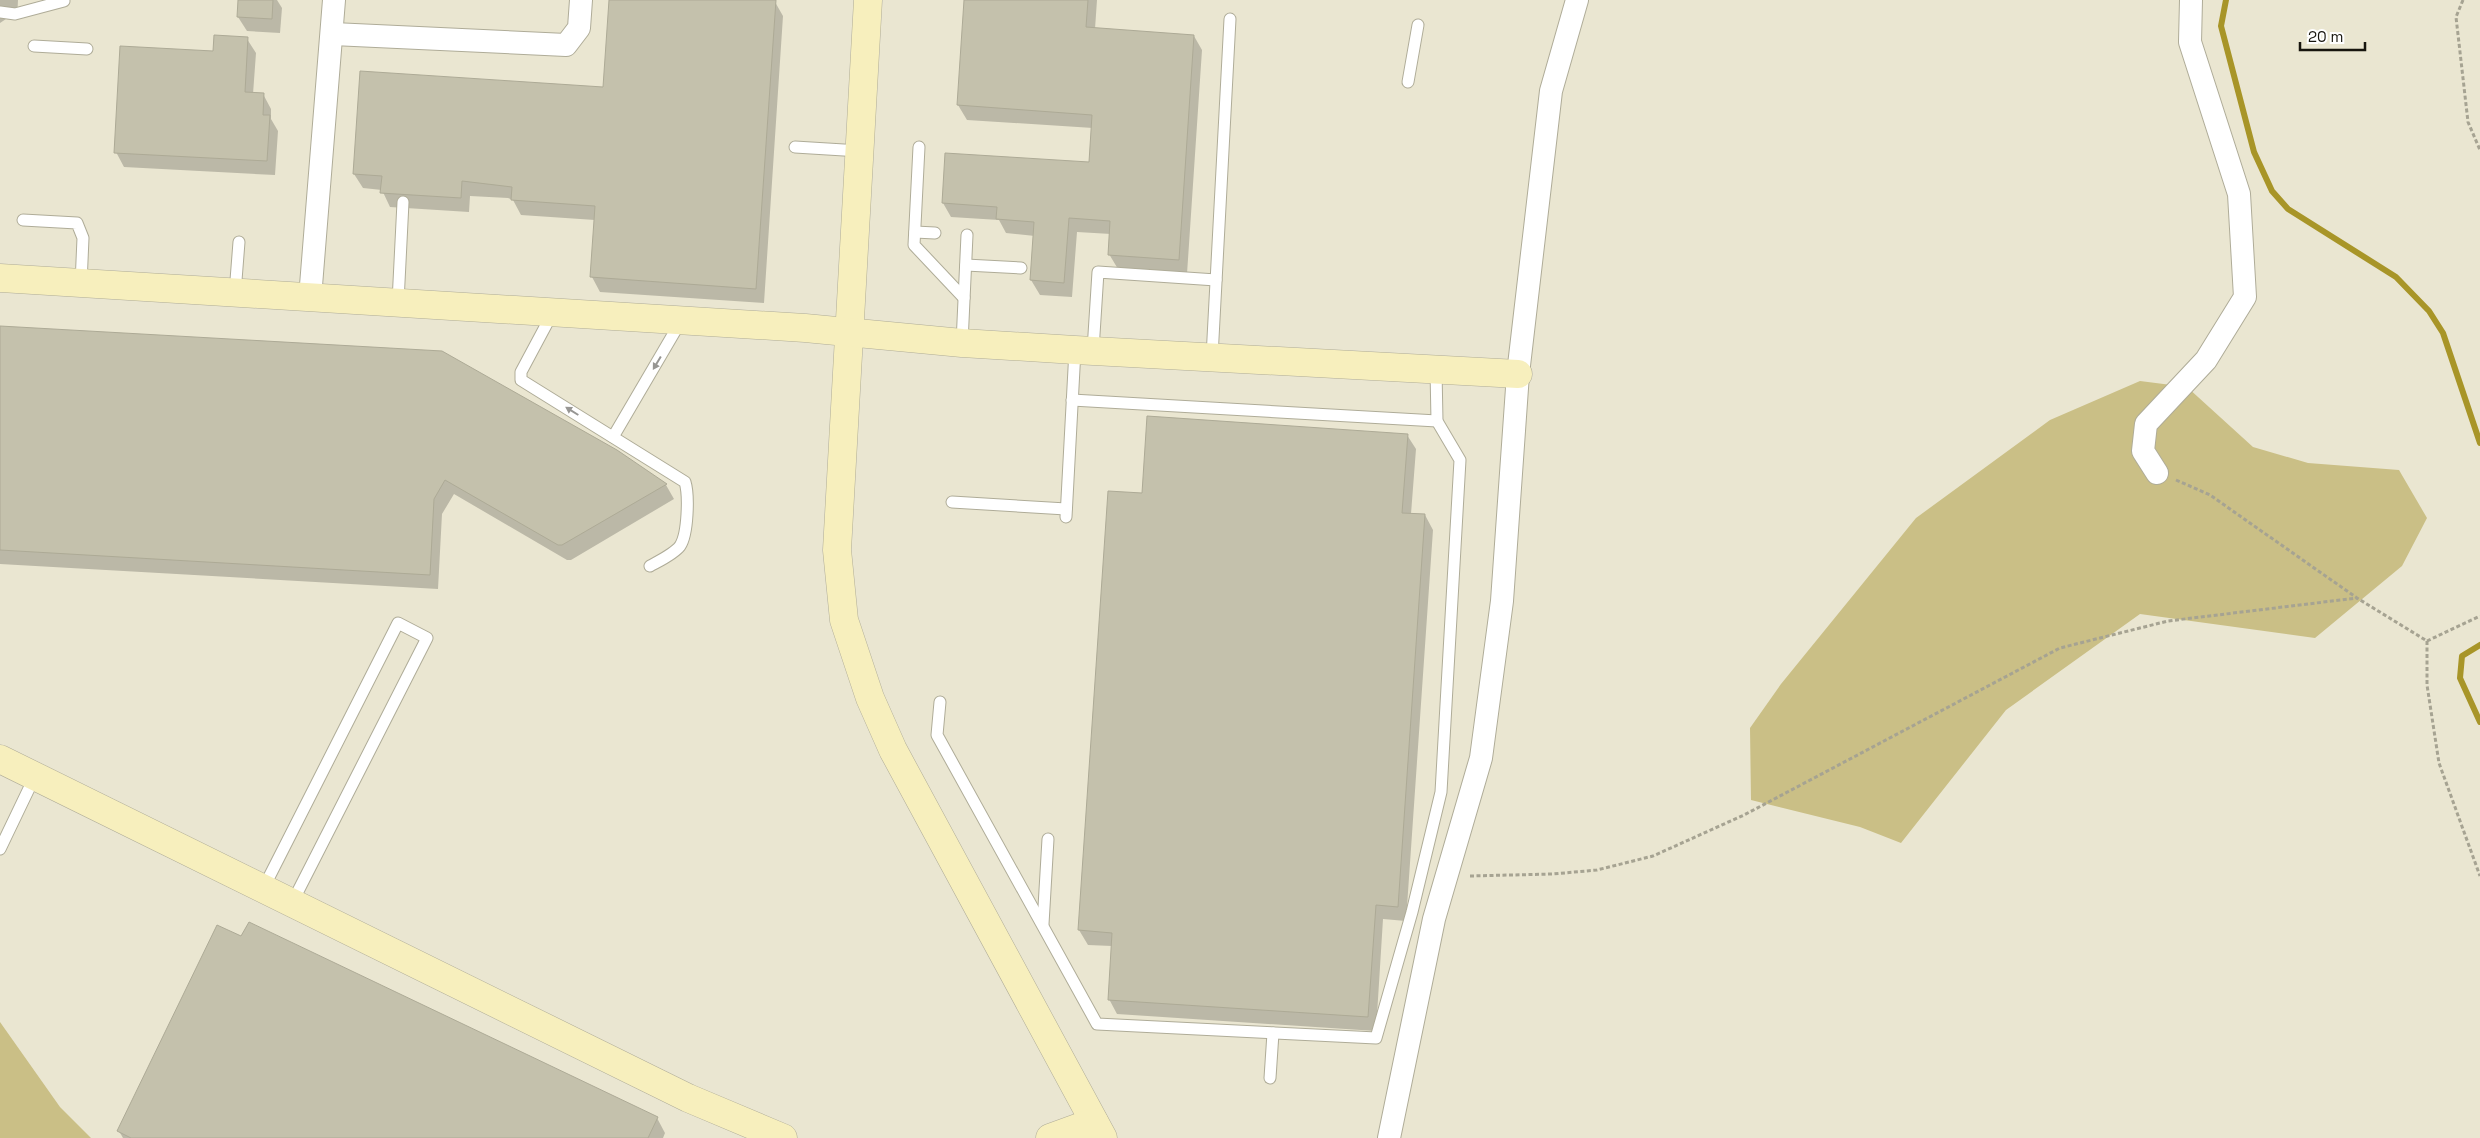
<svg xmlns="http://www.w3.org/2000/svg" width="2480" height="1138" font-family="'Space Grotesk',sans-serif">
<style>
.green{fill:#cabf86}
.shadow{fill:#0003}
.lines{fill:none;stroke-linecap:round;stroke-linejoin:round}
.stream{stroke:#a89528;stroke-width:6}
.building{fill:#c4c1ac;stroke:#adaa96}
.lane-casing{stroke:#afac98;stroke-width:13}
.street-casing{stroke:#afac98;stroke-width:24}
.secondary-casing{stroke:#afac98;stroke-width:29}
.path{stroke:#a6a392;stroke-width:3;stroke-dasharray:4 2.5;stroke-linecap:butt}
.lane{stroke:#fff;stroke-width:11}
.street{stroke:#fff;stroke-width:22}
.secondary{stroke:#f7efbd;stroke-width:28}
.oneway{fill:#979693}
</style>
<rect width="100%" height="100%" fill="#eae6d1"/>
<!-- green -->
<g class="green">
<polygon points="2140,381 2187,387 2253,447 2308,463 2399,470 2427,518 2402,566 2315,638 2140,614 2006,710 1901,843 1860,827 1751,800 1750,728 1781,684 1916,518 2050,420"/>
<polygon points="0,1022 60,1107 91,1138 0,1138"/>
</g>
<!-- shadow -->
<g class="shadow">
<polygon points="0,0 18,0 17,20 6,19 0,23"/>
<polygon points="239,0 277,0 282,8 280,33 247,31 238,17"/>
<polygon points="611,0 770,0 775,2 783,16 764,303 600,292 592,277 595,220 521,215 513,200 508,198 470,196 469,212 390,207 382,190 363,188 354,174 604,88"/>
<polygon points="966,0 1097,0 1095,29 1194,36 1202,50 1187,274 1118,269 1109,254 1111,234 1077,232 1072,297 1040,295 1031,280 1035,236 1006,233 999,220 951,217 943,203 1090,164 1093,128 967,120 958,105"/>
<polygon points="247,39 256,53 253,94 263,94 271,109 271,119 278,131 275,175 124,167 116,152 214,52"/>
<polygon points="0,327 666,485 674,499 571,560 567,560 454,494 442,514 438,589 0,564"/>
<polygon points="1407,435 1416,449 1411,514 1425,515 1433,530 1406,921 1383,919 1376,1031 1117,1014 1109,999 1112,946 1088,945 1079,930 1143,494"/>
<polygon points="657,1118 665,1133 663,1138 123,1138 119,1131"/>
</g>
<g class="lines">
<!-- stream -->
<g class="stream">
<polyline points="2226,0 2221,26 2254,152 2272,191 2288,209 2396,277 2429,311 2443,333 2480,443"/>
<polyline points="2480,645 2462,656 2460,678 2480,722"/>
</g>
</g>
<!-- building -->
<g class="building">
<polygon points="238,0 273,0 272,19 237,17"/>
<polygon points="609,0 776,0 756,289 590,277 595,206 511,200 512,187 462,181 461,198 380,193 382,176 353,174 360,71 603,87"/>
<polygon points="964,0 1088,0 1086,27 1194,35 1179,260 1108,255 1110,221 1069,218 1064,283 1030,280 1034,222 996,219 997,207 942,203 945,153 1089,162 1092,115 957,105"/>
<polygon points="214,35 248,37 245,92 264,93 263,115 270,115 267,161 114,153 120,46 213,51"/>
<polygon points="0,326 442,351 617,450 667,484 562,545 558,545 445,480 434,499 430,575 0,550"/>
<polygon points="1147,416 1408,434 1402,513 1425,514 1398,907 1376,905 1368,1017 1108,1000 1112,933 1078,930 1108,491 1142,493"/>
<polygon points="249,922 658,1117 648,1138 131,1138 117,1131 217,925 241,936"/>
</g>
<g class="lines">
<!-- lane casing -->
<g class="lane-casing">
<g id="lane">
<polyline points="0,12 15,14 64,1"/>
<polyline points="34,46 87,49"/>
<polyline points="1408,82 1418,25"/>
<polyline points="795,147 860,151"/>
<polyline points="919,147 914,245 964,298"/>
<polyline points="23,220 77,223 83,238 81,284"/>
<polyline points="915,232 935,233"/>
<polyline points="966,265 1021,268"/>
<polyline points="235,293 239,242"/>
<polyline points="398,302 403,202"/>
<path d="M552,314L521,372V380L685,482C689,495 688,534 680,546C674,554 659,561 650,566"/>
<polyline points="962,343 967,235"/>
<polyline points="1093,350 1098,272 1216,280"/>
<polyline points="1212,357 1230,19"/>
<polyline points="1072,400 1437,421"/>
<polyline points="613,437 681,321"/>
<polyline points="952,502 1066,509"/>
<polyline points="1066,517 1075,350"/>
<polyline points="940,702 937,735 1097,1024 1376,1038 1412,912 1441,792 1460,460 1437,421 1436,370"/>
<polyline points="0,849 35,776"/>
<polyline points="263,889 398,623 427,638 292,903"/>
<polyline points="1043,924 1048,839"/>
<polyline points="1270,1078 1273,1033"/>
</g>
</g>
<!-- street casing -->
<g class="street-casing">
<g id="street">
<polyline points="333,34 566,45 579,28 581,0"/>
<polyline points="310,298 334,0"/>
<polyline points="2157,473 2143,451 2146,424 2206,360 2245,297 2239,194 2190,42 2191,0"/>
<polyline points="1389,1138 1434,919 1481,758 1502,601 1518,374 1551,91 1577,0"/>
</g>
</g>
<!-- secondary casing -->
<g class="secondary-casing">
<g id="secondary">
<polyline points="868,0 837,550 844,620 870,698 893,750 1103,1138"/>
<polyline points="0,278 805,328 962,343 1075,350 1518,374"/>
<polyline points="0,759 688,1098 783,1138"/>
<polyline points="1050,1138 1094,1122"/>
</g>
</g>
<!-- path -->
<g class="path">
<polyline points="2463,0 2456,17 2468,122 2480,150"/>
<polyline points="2176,480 2210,495 2357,598 2427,641"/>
<polyline points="2427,641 2427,685 2439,763 2480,876"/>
<polyline points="2427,641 2480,616"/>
<polyline points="1470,876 1553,874 1597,870 1653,856 1744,815 2060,648 2168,621 2357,598"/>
</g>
<!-- lane -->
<use href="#lane" class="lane"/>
<!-- street -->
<use href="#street" class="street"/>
<!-- secondary -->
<use href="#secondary" class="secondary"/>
</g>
<!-- one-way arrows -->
<defs><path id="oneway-solid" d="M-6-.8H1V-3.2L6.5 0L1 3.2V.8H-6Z" transform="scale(1.25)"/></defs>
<g class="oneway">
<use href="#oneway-solid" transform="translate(657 363) rotate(121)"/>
<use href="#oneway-solid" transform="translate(572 411) rotate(-148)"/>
</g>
<!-- scale -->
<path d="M2300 42v8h65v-8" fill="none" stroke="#17150e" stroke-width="2.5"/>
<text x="2308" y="42" font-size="15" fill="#17150e" stroke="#ffffff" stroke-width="4" paint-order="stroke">20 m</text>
</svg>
